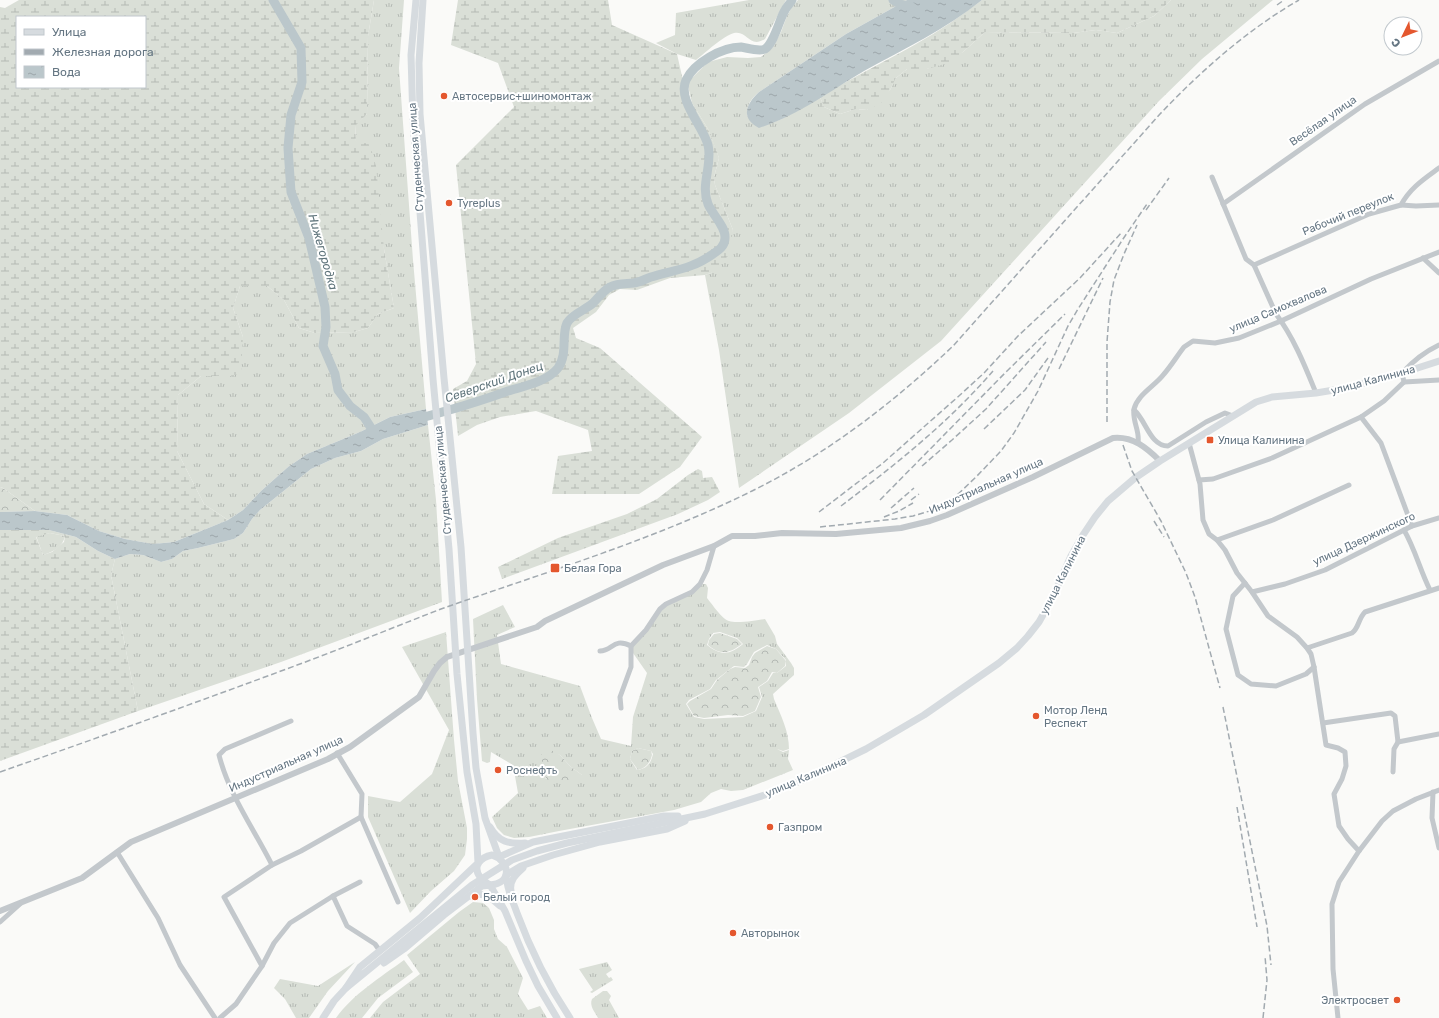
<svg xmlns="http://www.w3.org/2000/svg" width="1439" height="1018" font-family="Rubik,sans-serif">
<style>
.grass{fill:url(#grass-tufts);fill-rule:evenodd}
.forest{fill:url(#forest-crowns)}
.wetland{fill:url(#wetland-marsh);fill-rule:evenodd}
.water{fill:url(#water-ripples)}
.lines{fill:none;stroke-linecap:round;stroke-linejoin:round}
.river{stroke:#bbc7cb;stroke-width:9}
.minor{stroke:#c3c8cc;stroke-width:5}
.tertiary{stroke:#c3c8cc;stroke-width:6}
.secondary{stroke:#d6dbdf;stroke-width:7}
.rail{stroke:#a2aab0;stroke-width:1.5;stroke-dasharray:6 3;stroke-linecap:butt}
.poi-dot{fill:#e4572e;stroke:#fff;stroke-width:1.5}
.labels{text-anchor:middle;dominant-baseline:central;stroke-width:4;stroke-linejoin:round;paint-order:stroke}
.poi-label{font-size:11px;fill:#657683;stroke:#fff;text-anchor:start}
.street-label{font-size:11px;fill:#657683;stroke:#fff}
.water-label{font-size:12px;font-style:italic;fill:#60757c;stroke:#fff}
</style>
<defs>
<pattern id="grass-tufts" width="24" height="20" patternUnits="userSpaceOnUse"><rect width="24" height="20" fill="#dadfd7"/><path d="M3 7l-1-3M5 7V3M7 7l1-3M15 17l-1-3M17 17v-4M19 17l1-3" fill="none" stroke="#b4b9b4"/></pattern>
<pattern id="forest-crowns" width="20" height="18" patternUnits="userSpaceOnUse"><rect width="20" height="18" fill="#dadfd7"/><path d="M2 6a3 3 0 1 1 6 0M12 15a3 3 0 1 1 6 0" fill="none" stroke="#b4b9b4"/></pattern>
<pattern id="wetland-marsh" width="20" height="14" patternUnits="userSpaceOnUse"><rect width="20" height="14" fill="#dadfd7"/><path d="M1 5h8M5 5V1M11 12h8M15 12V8" fill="none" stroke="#b4b9b4"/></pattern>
<pattern id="water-ripples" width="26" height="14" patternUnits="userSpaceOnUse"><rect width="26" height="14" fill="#bbc7cb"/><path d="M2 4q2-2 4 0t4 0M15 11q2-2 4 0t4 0" fill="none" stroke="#9ca6aa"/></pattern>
</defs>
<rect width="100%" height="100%" fill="#fafaf8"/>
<!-- grass -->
<g class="grass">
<polygon points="374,0 404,0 399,68 413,260 426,409 390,417 360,432 307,454 288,467 261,491 243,510 228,520 204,504 177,451 178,395 201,376 231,376 243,337 233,308 240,286 267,286 284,300 299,328 315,333 354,332 368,328 378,314 394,308 384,249 356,141 355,125 367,114 368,36"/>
<path d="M749,0H786L765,39C749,49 748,30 734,33C723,36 705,53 696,60L677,54L656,43L675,35L676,13Z"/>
<path d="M798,0H907L846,34L759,92C751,99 747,104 747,115L759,127L782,119L820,97L824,107L840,114L856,109L867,110L890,90L896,78L907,69H927L963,52L985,32L1073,33L1096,30L1117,33L1154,16L1171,0H1273L1202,59L1159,101L941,341L849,413L739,488L719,350L705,275L711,273L733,230L715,185L714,177L719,158L708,129L692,103L688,86L690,80L708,62L727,57L748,58L761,57L773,47L781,32L787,16L792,7Z"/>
<polygon points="428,425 436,500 442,602 281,662 138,711 111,575 115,559 130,554 143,555 161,562 172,559 183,551 198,548 234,539 243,533 252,519 260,510 311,469 335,458 361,451 383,439"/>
<path d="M50,533L65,536C63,547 53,552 43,555L36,536Z"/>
<path d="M701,584H706L708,588L707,598C712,604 722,619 729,621C737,624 757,620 765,619L775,636L777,644L791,663L794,668V675L773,694L774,699L765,701L774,699C781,716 789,731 789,749L783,751L777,749L783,752L789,750L788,759L793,770L743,790L731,791L721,789L711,793L701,802L674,810L559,831L529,837L514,838L504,835L497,828L492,817L518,793L513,765L491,752L490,762L487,763L482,761L477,699L473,619L503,605L515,627L497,635L501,664L580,686L592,718L601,739L631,746L633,717L647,673L633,653V646L660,610ZM720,632L737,638L743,644C730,655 721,656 707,645L709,639L713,633ZM767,645L776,649L786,660V666L777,673H773L768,681L759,687L762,697L756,711L743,717L704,719L694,717L686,704L689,700L710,689L716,680L730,669L734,666L744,667L747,664L754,652ZM638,748L651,751L653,754C651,763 647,769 637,770L630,759L632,751ZM542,751L560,755L570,766L582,775L546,779L542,772Z"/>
<polygon points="446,632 454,740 458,781 467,828 467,839 465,855 454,871 431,891 410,913 368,817 368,796 400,802 432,774 449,730 402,647"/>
<polygon points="473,902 483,903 489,908 494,920 494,929 498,939 507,947 523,978 518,994 528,1010 540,1006 547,1018 370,1018 383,1002 420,974 407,955 459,912"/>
<path d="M404,960L413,972L378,998L362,1018H336C353,994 381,977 404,960Z"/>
<polygon points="355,962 328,991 309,1018 296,1018 285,999 274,988 280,979 318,986"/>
<polygon points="607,962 612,970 606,974 609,978 611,977 613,980 592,993 590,992 593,990 579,969"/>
<path d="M603,991H607L611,996L609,1000L619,1018H598C595,1012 589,1006 592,999Z"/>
</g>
<!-- forest -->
<g class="forest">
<polygon points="0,487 3,488 35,511 0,512"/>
<path d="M720,633L737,639L742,644C730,653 721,656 708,645L709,640L714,634Z"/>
<polygon points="767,646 776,649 786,661 785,666 777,673 772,672 767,681 758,687 761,697 755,711 743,716 728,715 704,718 694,716 687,704 690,701 711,689 717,680 730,669 735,667 745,668 749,665 752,657 755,653"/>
<path d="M638,748L651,751L652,755C650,763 646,768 638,770L630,759L632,751Z"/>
<path d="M549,749L560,755L570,766L582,775L580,780C549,786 541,786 542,751Z"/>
</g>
<!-- wetland -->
<g class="wetland">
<path d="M19,0H374L368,36L367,114L355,126L356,141L370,145L376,166L384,249L394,308L378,314L368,328L354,332L315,333L299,328L284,300L267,286H240L233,308L243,337L241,373L231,376H201L178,395L177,451L204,504L228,520L174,542L153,544L125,539L99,531L67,515L35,511L3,488L0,487V7L5,8ZM17,17H145V87H17Z"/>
<polygon points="458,0 608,0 612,25 677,54 684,85 692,103 708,129 716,149 719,158 714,177 715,185 733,230 729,255 711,273 705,275 670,278 637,290 620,289 609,295 596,312 573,328 576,338 600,348 702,437 680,467 639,494 552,494 558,456 592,451 588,430 536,411 500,417 477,425 458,436 453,389 467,381 476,364 456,165 514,107 498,63 451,45"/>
<path d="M982,0H1171L1154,16L1117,33L1096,30L1073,33L985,32L963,52L948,63L927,69H907L896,78L890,90L881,103L867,110L856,109L840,114L824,107L820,97C851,78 884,62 916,44C939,31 961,16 982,0Z"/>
<polygon points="698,469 702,471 703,478 712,477 720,492 708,500 678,514 502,579 498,567 558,538 627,514 657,499 688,475"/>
<path d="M0,530H49L76,537L98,551L115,559L111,575L138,711L0,761ZM50,533L65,536L64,542L52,552L43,555L36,537Z"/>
</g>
<!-- water -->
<g class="water">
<path d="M907,0H982C946,29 904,49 864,71C830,91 797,116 759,128C740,118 746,104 759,92L846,34Z"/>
<polygon points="426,409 428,425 383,439 361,451 335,458 311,469 260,510 252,519 243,533 234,539 198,548 183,551 172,559 161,562 143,555 130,554 115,559 98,551 76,537 49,530 0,530 0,512 35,511 67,515 99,531 125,539 153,544 174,542 228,520 243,510 261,491 288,467 307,454 360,432 390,417"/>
</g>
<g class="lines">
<!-- river -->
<g class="river">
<polyline points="273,0 301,48 302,82 291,115 288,148 291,192 309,238 325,307 326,327 323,346 335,374 338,390 350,406 364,417 375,434"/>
<polyline points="893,0 900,4 912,7"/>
<path d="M417,419C447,411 478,402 508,391C524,386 547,382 558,368C568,354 561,336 567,323C572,314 585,310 592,304C598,298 603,291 610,287C618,283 626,284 634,283C640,282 645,279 651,277C674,270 692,269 713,254C719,250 725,246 725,238C726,227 712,214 708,204C700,184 713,165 708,145C703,126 677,100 686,80C694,63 722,47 741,47C748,48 759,52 765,49C774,43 779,21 784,12C786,7 790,4 792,0"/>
</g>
<!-- minor -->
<g class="minor">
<path d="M1212,177L1246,259L1254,265L1276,314C1294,338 1305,366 1316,393"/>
<polyline points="1223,204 1365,104 1439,61"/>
<polyline points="1401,205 1416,206 1439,205"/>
<polyline points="1423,258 1439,273"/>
<path d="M1254,265L1369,214L1401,205C1410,188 1424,179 1439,168"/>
<polyline points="1404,382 1439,380"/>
<path d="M1134,410C1146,420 1150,446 1168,446L1206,422L1225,413L1233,416"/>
<polyline points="1361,417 1381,443 1412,526"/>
<path d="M1138,442C1140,431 1132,421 1134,409C1138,394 1155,386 1164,374C1171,366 1177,356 1184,347L1193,341L1215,343L1239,338L1281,321L1371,279L1439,252"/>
<polyline points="1189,443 1200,484 1203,520 1209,534 1217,540 1225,550 1237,573 1252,592 1268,616 1297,637 1307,648 1311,654 1314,667 1326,745 1338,748 1345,752 1346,766 1342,779 1334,794 1339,826 1348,839 1359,851"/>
<path d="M1199,480L1213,479L1272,458L1348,423L1361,417L1384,401L1404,382L1402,373C1413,361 1424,352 1439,345"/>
<path d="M1404,530C1415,549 1420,570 1430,590"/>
<polyline points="1217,540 1273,520 1349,485"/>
<polyline points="1245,583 1233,596 1226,629 1238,675 1251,684 1276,686 1306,674 1314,667"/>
<polyline points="1252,592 1285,584 1325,570 1412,526 1439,518"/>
<polyline points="631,646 646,630 660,609 666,604 692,592 700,584 707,570 714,546"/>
<path d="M1307,648L1352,633C1359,628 1358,619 1365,612L1439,588"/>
<path d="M600,651C613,651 613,637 631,646V667L620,697L621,708"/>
<polyline points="1323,723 1391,713 1395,716 1398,742 1394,749 1393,772"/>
<polyline points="1398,742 1439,734"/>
<polyline points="337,753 362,794 361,817 398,902"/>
<polyline points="1433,792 1432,818 1439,848"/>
<polyline points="117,852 158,918 180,965 215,1018"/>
<path d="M272,865C254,829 229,795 219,755L225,749L291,721"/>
<polyline points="333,896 347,926 375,944 380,951"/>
<polyline points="0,922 20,904"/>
<polyline points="262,966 224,897 272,865 301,851 361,817"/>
<polyline points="220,1018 236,1004 262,966 274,943 290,923 333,896 360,882"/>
<polyline points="1338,1018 1333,969 1332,904 1339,882 1359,851 1382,821 1393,811 1416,799 1439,790"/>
</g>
<!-- tertiary -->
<path class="tertiary" d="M0,911L82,878L131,842L328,759L350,747L419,697L434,671L440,663L447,657L537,627L545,621L663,565L714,546L732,536H755L782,533L836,534L901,528L930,521L947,515L1033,477L1113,438C1133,436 1147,448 1160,461"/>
<!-- secondary -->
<g class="secondary">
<polyline points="423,0 419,63 420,114 444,378 461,547 473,733 476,768 485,818 499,857 533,842 664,816 678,816"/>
<path d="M490,827C499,842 508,844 525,843"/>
<path d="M492,855C510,861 513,883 490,885C487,883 482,880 480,877C472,866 481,857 492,855Z"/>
<path d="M511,891C509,881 516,874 523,868"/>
<path d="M471,896C486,892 489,896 500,906"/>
<polyline points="384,963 404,949 444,915 482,886 490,885 505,911 526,961 538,986 557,1018"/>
<polyline points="346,988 472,885 512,860 537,851 567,843 705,814 771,793 805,779 866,749 924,715 999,663 1017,648 1028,636 1039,622 1053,597 1071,556 1083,535 1095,517 1108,501 1135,478 1160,461 1256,402 1272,397 1316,393 1346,388 1402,373 1439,361"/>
<polyline points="323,1018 334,1001 346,988 360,967 420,918 478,863 476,824 467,772 457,674 449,549 433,379 413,122 411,55 416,0"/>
<path d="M570,1018C548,985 531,951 517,913C512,899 507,890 506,875L521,866L553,855L600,842L667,829L685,821"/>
</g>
<!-- rail -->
<g class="rail">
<polyline points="1277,5 1284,0"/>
<polyline points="1146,210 1169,178"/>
<polyline points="1059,369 1103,278"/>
<polyline points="1107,422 1107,342 1110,302 1114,280 1124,254 1137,225"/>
<polyline points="984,429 1025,390 1048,358"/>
<polyline points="1123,445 1132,471 1161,521 1186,573 1195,597 1220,688"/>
<polyline points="922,466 952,440 986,409 1046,342"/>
<polyline points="880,500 1006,372 1065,314"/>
<polyline points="911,500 919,494"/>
<path d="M841,506C895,465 948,423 993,371"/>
<polyline points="891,508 914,488"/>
<polyline points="819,512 883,463 960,395 984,373 1018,336 1080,278 1122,232"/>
<polyline points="884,517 899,511 913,503"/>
<polyline points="1154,521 1164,537"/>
<polyline points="820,527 895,519 913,516 933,510 955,497 976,477 1001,451 1014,433 1038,391 1068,326 1078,309 1123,239 1147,204"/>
<polyline points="1223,707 1267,926 1271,965"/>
<path d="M0,772C103,736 206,699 308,661C353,644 397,626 441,609C546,572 653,540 752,491C827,454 893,403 953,346L1160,114C1202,70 1247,30 1299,0"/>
<polyline points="1237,807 1257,927"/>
<polyline points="1263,1018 1267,980 1265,956"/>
</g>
</g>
<!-- markers -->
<g class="poi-dot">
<circle cx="444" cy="96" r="4"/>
<circle cx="449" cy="203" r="4"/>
<rect x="1206" y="436" width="8" height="8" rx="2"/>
<rect x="550" y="563" width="10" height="10" rx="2"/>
<circle cx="1036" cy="716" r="4"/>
<circle cx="498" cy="770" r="4"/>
<circle cx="770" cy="827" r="4"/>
<circle cx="475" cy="897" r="4"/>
<circle cx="733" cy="933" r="4"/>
<circle cx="1397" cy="1000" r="4"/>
</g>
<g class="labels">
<!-- poi labels -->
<g class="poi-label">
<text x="452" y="96">Автосервис+шиномонтаж</text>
<text x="457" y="203">Tyreplus</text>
<text x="1218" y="440">Улица Калинина</text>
<text x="564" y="568">Белая Гора</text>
<text x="1044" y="710">Мотор Ленд<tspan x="1044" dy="13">Респект</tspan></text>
<text x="506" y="770">Роснефть</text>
<text x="778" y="827">Газпром</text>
<text x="483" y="897">Белый город</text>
<text x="741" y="933">Авторынок</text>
<text x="1389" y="1000" text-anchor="end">Электросвет</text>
</g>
<!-- street labels -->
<g class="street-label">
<text transform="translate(1323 121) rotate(-35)">Весёлая улица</text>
<text transform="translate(416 157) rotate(-94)">Студенческая улица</text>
<text transform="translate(1348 214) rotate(-22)">Рабочий переулок</text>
<text transform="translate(1278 309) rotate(-23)">улица Самохвалова</text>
<text transform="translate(1373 380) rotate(-15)">улица Калинина</text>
<text transform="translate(443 480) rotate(-95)">Студенческая улица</text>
<text transform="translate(986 486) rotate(-24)">Индустриальная улица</text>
<text transform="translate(1364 539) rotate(-25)">улица Дзержинского</text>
<text transform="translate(1063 575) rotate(-63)">улица Калинина</text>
<text transform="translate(286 764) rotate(-24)">Индустриальная улица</text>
<text transform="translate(806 777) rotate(-23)">улица Калинина</text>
</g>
<!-- water labels -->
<g class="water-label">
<text transform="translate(323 252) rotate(74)">Нижегородка</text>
<text transform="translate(494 382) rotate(-19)">Северский Донец</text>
</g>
</g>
<!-- legend -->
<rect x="16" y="16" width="130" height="72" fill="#ffffff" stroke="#c1c8cd"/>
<rect x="24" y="29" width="20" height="6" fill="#d6dbdf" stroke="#c1c8cd"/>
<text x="52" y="36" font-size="12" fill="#657683">Улица</text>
<rect x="24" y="49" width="20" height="6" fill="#a2aab0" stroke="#c1c8cd"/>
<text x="52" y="56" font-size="12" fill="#657683">Железная дорога</text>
<rect x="24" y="66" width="20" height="12" fill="url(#water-ripples)" stroke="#c1c8cd"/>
<text x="52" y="76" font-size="12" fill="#657683">Вода</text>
<!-- north arrow -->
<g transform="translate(1403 36) rotate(227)"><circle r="19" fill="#ffffff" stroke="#c1c8cd"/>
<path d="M0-3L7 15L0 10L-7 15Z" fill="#e4572e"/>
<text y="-6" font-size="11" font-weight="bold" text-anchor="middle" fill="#657683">С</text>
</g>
</svg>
